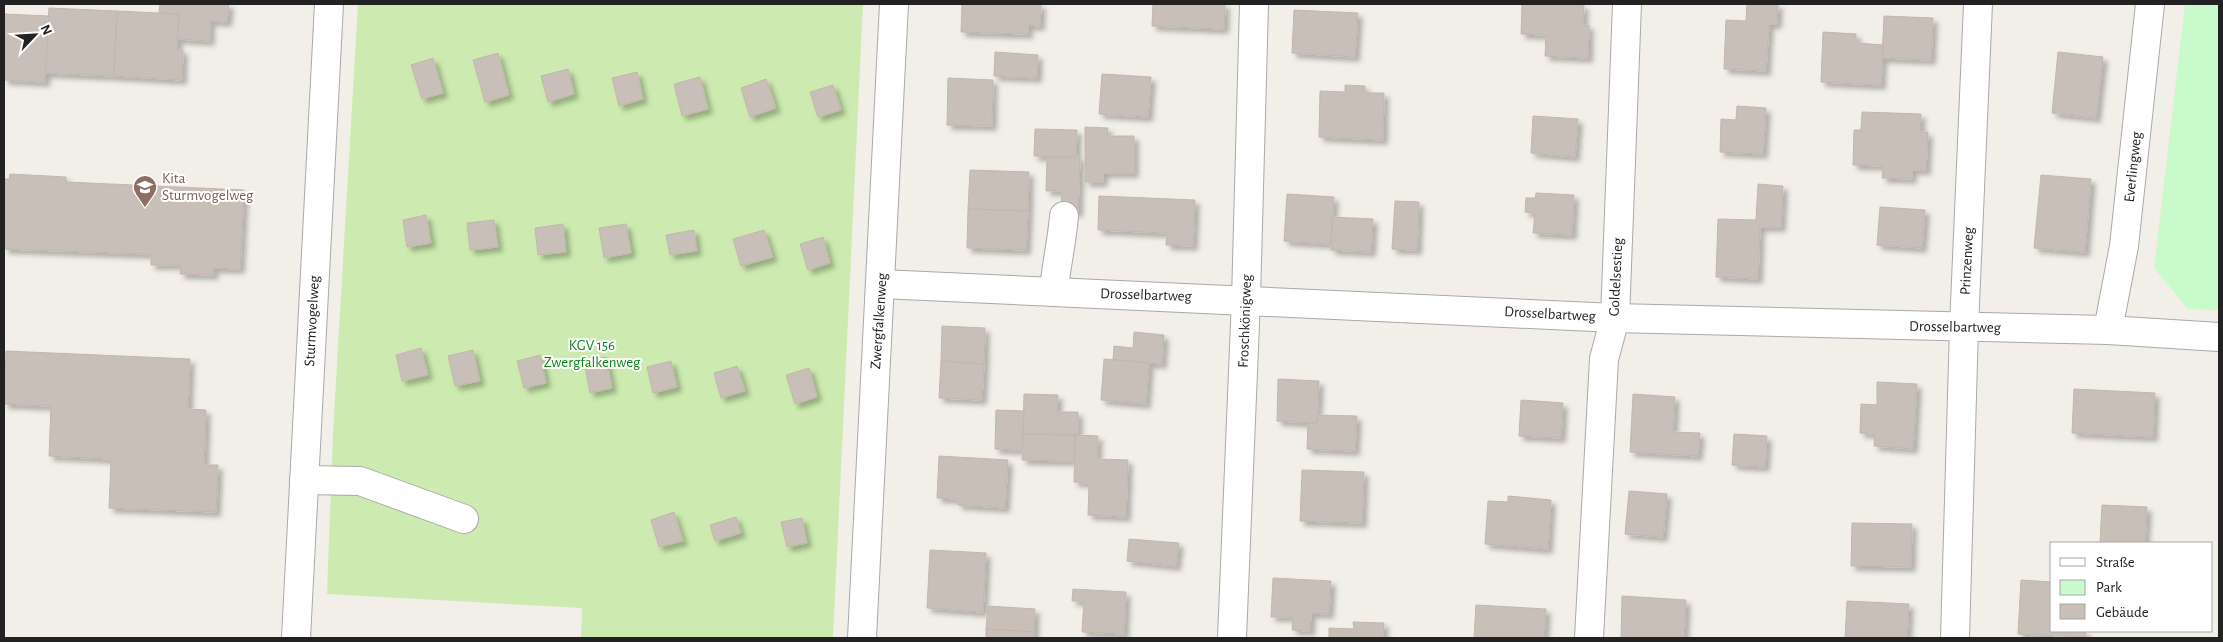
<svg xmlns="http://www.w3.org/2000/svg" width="2223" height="642" font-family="'Alegreya Sans',sans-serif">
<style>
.grass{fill:#cdebb0}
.park{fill:#c8facc}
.building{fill:#c7bfb8;stroke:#c4b6ab;filter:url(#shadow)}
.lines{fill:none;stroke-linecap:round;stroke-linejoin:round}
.minor-casing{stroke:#a9a9a9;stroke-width:30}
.minor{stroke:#fff;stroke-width:28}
.labels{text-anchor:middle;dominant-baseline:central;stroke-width:4;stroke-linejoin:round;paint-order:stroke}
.street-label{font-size:15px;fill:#222;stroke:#fff}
.education-label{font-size:15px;fill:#785e54;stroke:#fff;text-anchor:start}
.park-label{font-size:15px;fill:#0c8416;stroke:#fff}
</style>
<defs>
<filter id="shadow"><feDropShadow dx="4.5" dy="4.5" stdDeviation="2.5" flood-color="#0004"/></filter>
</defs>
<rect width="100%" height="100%" fill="#f2efe9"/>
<!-- grass -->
<polygon class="grass" points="358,4 863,4 833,638 581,638 582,608 327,594 333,432"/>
<!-- park -->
<polygon class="park" points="2185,4 2219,4 2219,310 2188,309 2154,268"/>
<!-- building -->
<g class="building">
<polygon points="160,4 229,4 227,22 210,21 210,41 177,39 179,14 159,13"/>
<polygon points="962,4 1041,4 1040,26 1028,25 1028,34 961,32"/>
<polygon points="1153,4 1225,4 1224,29 1152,26"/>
<polygon points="1522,4 1584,5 1583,25 1589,25 1588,58 1545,56 1546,35 1521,34"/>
<polygon points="1747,4 1778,4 1777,24 1769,24 1766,71 1724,69 1726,20 1746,21"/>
<polygon points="49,8 117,11 114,76 45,73"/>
<polygon points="1294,10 1358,13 1355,57 1292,53"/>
<polygon points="117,11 179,14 177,50 183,50 182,80 114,76"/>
<polygon points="4,14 49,16 45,82 4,80"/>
<polygon points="1884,16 1933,18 1931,60 1882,58"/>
<polygon points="1823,32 1856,34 1856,43 1883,45 1881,85 1821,82"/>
<polygon points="995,52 1038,55 1037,78 994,76"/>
<polygon points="2058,52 2103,57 2096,118 2052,113"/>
<polygon points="498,53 509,95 485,102 473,60"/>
<polygon points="433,58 443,93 422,99 411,65"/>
<polygon points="568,69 574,94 548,102 541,76"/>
<polygon points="637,72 643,99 619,106 612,78"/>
<polygon points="1102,74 1151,77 1148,117 1099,114"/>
<polygon points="700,77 708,109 682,116 674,84"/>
<polygon points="948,78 993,80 992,126 947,125"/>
<polygon points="766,79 776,108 750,117 741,88"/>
<polygon points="833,85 841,110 818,117 810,92"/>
<polygon points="1345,85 1365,86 1365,93 1384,93 1383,140 1319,137 1320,91 1345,92"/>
<polygon points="1737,106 1766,108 1763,154 1720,152 1721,119 1736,120"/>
<polygon points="1862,112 1921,114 1920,132 1928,132 1926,170 1912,170 1912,179 1882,178 1883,166 1853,165 1854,130 1861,130"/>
<polygon points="1533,116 1578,119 1575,157 1531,153"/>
<polygon points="1085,127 1108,128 1107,136 1134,136 1134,173 1103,173 1103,182 1085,182"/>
<polygon points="1035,129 1077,130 1076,157 1034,156"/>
<polygon points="1047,157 1080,157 1078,212 1061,212 1062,191 1046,191"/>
<polygon points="970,170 1029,172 1028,211 968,209"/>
<polygon points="10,174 66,177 66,182 244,190 240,269 213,268 214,275 180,274 181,265 151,265 151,254 4,249 4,179 9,179"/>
<polygon points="2041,175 2091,179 2085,252 2034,248"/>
<polygon points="1758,184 1783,186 1781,227 1760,227 1758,279 1716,277 1718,219 1756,220"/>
<polygon points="1536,193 1574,195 1572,235 1533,233 1535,213 1525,212 1526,198 1535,198"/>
<polygon points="1287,194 1334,197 1331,244 1284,241"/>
<polygon points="1099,196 1195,200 1193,246 1166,245 1167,233 1098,230"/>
<polygon points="1395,201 1419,202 1417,250 1392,249"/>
<polygon points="1880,207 1925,210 1922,248 1877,245"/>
<polygon points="968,209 1028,211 1026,250 967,248"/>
<polygon points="426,215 431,243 407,247 403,220"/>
<polygon points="1332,217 1373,219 1371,252 1331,250"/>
<polygon points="494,220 498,247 470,250 467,223"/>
<polygon points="563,224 566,252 538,255 535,228"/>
<polygon points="626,224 631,253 604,258 599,228"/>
<polygon points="694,230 697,251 670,255 666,235"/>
<polygon points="764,230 773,257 741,266 733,239"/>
<polygon points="823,237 830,263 808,270 800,244"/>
<polygon points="942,326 985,328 984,364 941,361"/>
<polygon points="1134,332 1164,335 1162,364 1113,360 1114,346 1133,348"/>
<polygon points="421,348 428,375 402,381 396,355"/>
<polygon points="473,350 480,381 455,386 448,356"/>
<polygon points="6,351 190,359 188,409 206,410 204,465 218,465 216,512 109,508 111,459 49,456 51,406 4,404"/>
<polygon points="540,355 546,383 524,388 517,361"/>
<polygon points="606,357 612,388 590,393 584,361"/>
<polygon points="1104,359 1149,363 1146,404 1101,400"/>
<polygon points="671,361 677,387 653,393 647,367"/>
<polygon points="941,361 984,364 982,400 939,398"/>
<polygon points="737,366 745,391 721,398 714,373"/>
<polygon points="809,368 817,397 795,404 786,375"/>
<polygon points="1278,379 1319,381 1317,423 1277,421"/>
<polygon points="1877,382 1917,384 1913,449 1874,446 1875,434 1860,433 1861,404 1877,405"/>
<polygon points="2074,389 2155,393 2153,437 2072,433"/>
<polygon points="1024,394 1058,395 1057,412 1078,412 1078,435 1023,434"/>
<polygon points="1633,394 1675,397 1673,432 1700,433 1698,456 1630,452"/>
<polygon points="1521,400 1563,403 1561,438 1519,436"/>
<polygon points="996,410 1024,411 1022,450 995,449"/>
<polygon points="1317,415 1357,416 1355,451 1307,449 1308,423 1317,423"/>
<polygon points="1023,434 1075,435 1074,461 1022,460"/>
<polygon points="1734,434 1767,436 1765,467 1732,465"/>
<polygon points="1075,435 1098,436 1097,459 1128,460 1126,517 1088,515 1089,483 1074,482"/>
<polygon points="939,456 1008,460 1005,508 958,505 958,499 937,498"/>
<polygon points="1302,470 1364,472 1362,523 1300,521"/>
<polygon points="1629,491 1667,494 1663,537 1625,534"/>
<polygon points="1508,496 1551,500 1548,549 1485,544 1488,501 1508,502"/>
<polygon points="2102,505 2147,507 2145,543 2100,543"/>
<polygon points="674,512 683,541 659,547 651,520"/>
<polygon points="736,517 741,533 715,541 710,525"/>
<polygon points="802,518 807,543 787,547 781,522"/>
<polygon points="1852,523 1912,524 1911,567 1851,566"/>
<polygon points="1129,539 1179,543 1176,566 1127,561"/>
<polygon points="930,550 986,553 983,612 927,608"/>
<polygon points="1273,578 1331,581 1329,614 1311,613 1310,631 1292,630 1293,617 1271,617"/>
<polygon points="2021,580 2052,582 2052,631 2086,631 2085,637 2018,634"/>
<polygon points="1073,589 1126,592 1124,634 1082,632 1084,601 1072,601"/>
<polygon points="1622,596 1686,600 1684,638 1621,638"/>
<polygon points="1847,601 1909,604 1907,638 1845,638"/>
<polygon points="1476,605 1546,609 1544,638 1474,638"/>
<polygon points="988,606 1035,609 1034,632 986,629"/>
<polygon points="1353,622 1384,623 1383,638 1329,638 1329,628 1354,629"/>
<polygon points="986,629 1034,632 1034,638 986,638"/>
</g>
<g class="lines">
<!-- minor casing -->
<g class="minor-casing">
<g id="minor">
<polyline points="881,284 1615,318 2108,330 2219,337"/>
<path d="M1054,291C1056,265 1062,242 1064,216"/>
<polyline points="2108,330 2124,246 2150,4"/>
<polyline points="304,480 360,481 464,519"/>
<polyline points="296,638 329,4"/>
<polyline points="862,638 894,4"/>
<polyline points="1232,638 1246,299 1254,4"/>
<polyline points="1589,638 1604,359 1615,318 1627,4"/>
<polyline points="1955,638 1964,327 1978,4"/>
</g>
</g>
<!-- minor -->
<use href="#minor" class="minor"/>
</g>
<!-- icons -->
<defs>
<g id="school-pin" transform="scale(1.25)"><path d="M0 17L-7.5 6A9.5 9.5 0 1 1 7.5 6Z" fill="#8d6e63" stroke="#fff"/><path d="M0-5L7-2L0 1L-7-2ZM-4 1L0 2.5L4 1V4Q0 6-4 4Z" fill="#fff"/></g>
</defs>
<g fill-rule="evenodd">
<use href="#school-pin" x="145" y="187"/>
</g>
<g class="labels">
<!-- street labels -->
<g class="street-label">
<text transform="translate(2133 167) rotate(-84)">Everlingweg</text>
<text transform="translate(1967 261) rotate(-87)">Prinzenweg</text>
<text transform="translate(1616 277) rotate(-87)">Goldelsestieg</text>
<text transform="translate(1146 295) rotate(2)">Drosselbartweg</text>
<text transform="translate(1550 314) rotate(3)">Drosselbartweg</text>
<text transform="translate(312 321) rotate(-87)">Sturmvogelweg</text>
<text transform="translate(879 321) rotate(-86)">Zwergfalkenweg</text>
<text transform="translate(1245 321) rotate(-88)">Froschkönigweg</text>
<text transform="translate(1955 327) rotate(1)">Drosselbartweg</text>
</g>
<!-- education labels -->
<g class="education-label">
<text x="162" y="178">Kita<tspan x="162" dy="17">Sturmvogelweg</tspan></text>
</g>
<!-- park labels -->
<g class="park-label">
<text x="592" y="345">KGV 156<tspan x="592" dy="17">Zwergfalkenweg</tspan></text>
</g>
</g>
<!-- border -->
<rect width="2223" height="642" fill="none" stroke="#222222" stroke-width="10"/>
<!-- legend -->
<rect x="2050" y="542" width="162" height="90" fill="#ffffff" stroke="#a7a7a7"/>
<rect x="2060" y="558" width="25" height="8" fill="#ffffff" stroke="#a7a7a7"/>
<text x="2096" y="567" font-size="15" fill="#222222">Straße</text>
<rect x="2060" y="580" width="25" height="15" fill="#c8facc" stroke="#a7a7a7"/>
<text x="2096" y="592" font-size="15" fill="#222222">Park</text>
<rect x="2060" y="604" width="25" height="15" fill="#c7bfb8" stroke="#a7a7a7"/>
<text x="2096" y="617" font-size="15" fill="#222222">Gebäude</text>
<!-- north arrow -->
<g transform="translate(35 35) rotate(65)" stroke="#ffffff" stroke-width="4" paint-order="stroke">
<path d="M0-4L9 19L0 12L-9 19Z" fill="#222222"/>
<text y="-8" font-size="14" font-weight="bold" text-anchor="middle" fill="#222222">N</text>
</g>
</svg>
